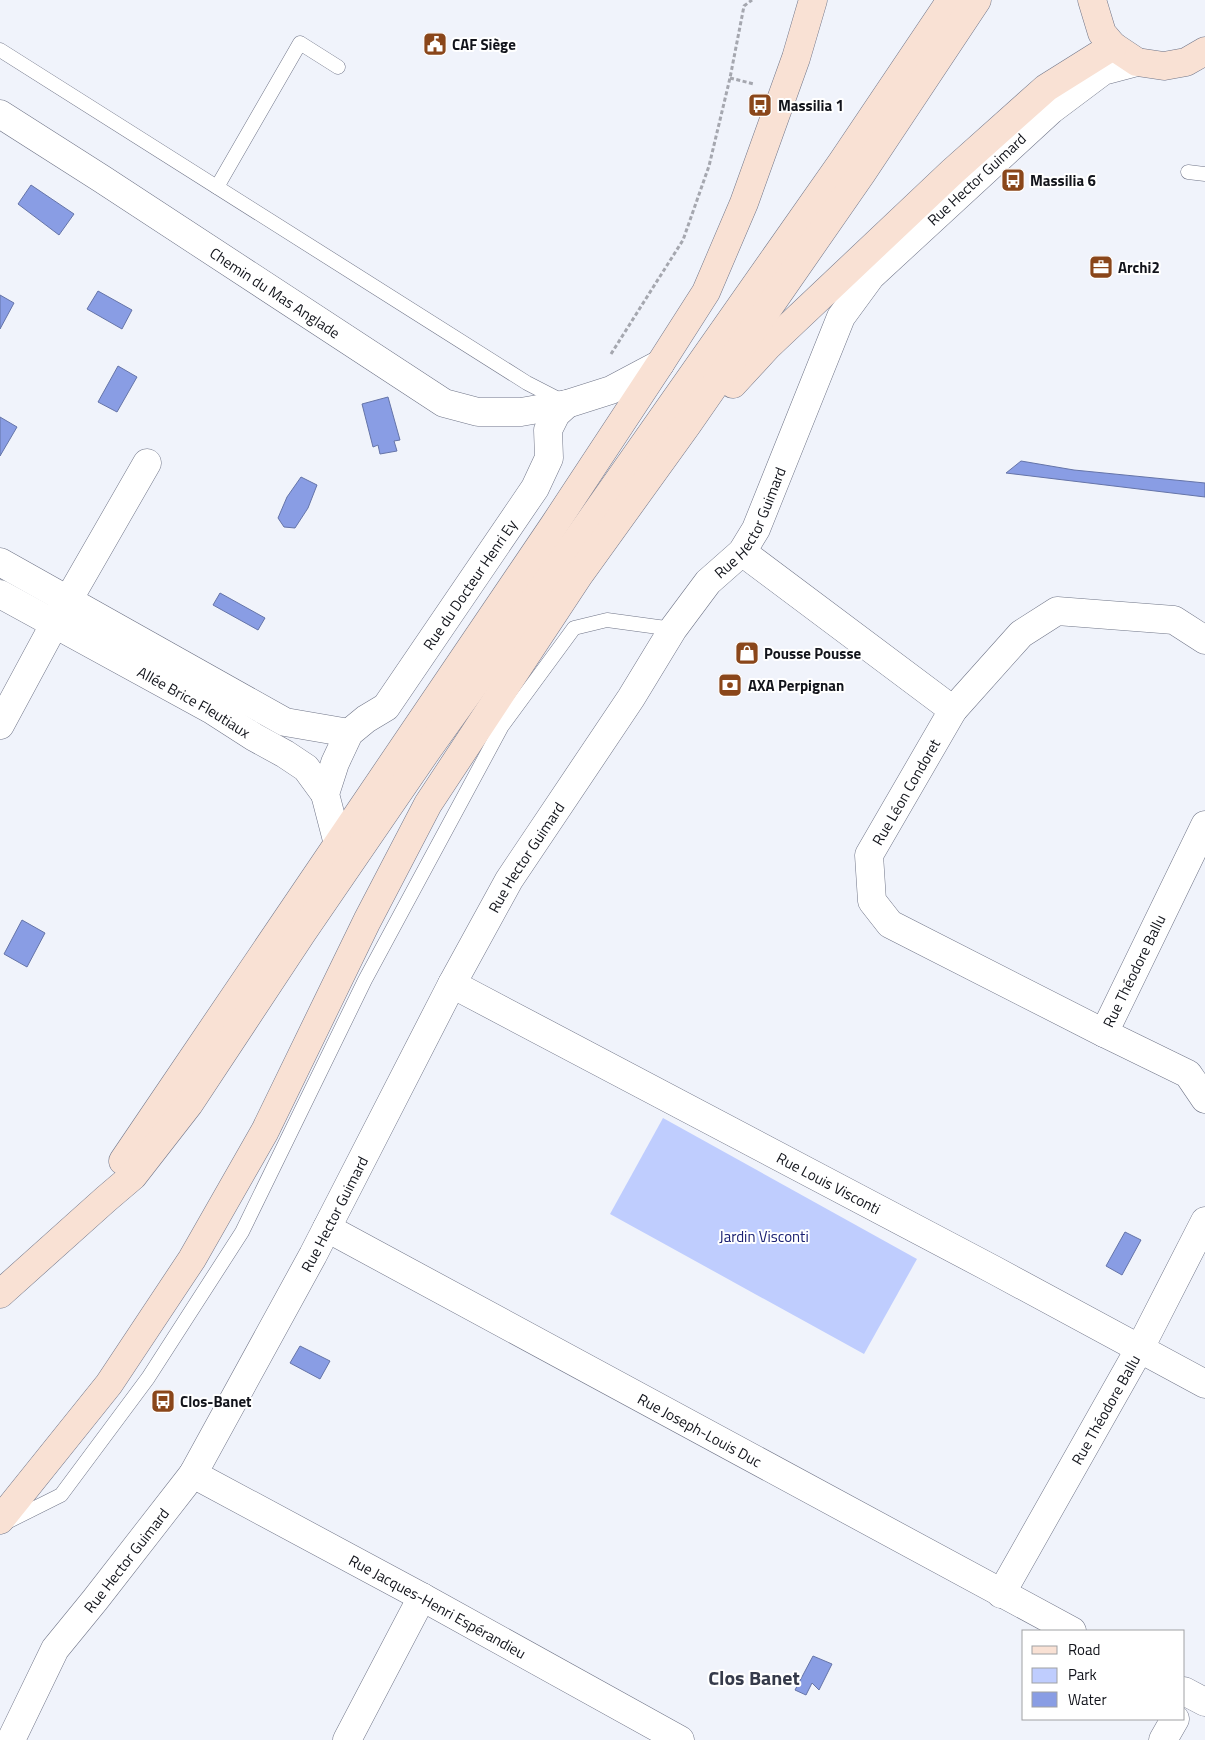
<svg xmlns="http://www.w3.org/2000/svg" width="1205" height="1740" font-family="'Titillium Web',sans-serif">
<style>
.green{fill:#bfcdfe}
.water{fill:#899de4;stroke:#6574a8}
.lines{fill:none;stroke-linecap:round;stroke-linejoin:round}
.lane-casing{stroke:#707588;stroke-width:15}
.street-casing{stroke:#707588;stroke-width:29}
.secondary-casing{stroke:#707588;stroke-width:29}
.path{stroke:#a5a7af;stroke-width:3;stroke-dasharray:4 2.5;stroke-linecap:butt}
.lane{stroke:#fff;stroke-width:14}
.street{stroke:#fff;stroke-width:28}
.secondary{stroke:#f9e1d4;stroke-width:28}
.labels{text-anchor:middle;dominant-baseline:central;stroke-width:4;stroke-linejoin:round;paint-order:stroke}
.poi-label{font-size:15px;font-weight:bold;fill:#12141b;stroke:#fff;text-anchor:start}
.street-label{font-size:15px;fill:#12141b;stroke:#fff}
.park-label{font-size:15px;fill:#1a2071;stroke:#fff}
.district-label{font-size:20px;font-weight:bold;fill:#353a4a;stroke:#fff}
</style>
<rect width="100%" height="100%" fill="#f0f3fb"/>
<!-- green -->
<polygon class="green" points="663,1118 917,1259 864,1354 610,1214"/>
<!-- water -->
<g class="water">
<polygon points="31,185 74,214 59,235 18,204"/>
<polygon points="98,291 132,310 122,329 87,309"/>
<polygon points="0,295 14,303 0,329"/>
<polygon points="118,366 137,377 117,412 98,402"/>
<polygon points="388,397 400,440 394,441 397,451 380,454 378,445 373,447 362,404"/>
<polygon points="0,417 17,427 0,456"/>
<polygon points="1021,461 1074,470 1205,483 1205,497 1006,473"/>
<polygon points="301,477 317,485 308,508 295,528 284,527 278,518 287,497"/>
<polygon points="220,593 265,618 258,630 213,605"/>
<polygon points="22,920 45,933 27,967 4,954"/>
<polygon points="1125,1232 1141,1240 1122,1275 1106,1266"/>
<polygon points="300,1346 330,1361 320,1379 290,1363"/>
<polygon points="813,1656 832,1664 819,1690 812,1683 806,1695 795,1690"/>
</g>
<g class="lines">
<!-- lane casing -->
<g class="lane-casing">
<g id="lane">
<polyline points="0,50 527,383 562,401"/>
<polyline points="1188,172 1205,174"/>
<polyline points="217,187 300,43 338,67"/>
<polyline points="5,1523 61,1495 148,1378 242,1232 365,980 502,726 574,628 607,620 673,629"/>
</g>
</g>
<!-- street casing -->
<g class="street-casing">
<g id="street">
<path id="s1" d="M0,114L102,179L444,403L478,412H521L567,404"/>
<polyline points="742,552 953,710 869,855 872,901 890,924 1104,1033"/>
<polyline points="0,562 285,722 349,733"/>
<path id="s2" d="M0,594L212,710L254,737L285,754L306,768L325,794"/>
<polyline points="953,710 1021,634 1057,611 1174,620 1205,640"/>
<polyline points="0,725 55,623 147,463"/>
<polyline points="1205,825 1104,1033 1188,1074 1205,1099"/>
<path id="s3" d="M338,844L325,794L335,763L349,733L366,719L386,707L535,488L549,458L548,430L556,414L567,404L611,390L660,364"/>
<path id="s4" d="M452,984L994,1270L1205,1384"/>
<path id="s5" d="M327,1228L1072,1631"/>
<path id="s6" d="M193,1474L422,1597L680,1740"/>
<path id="s7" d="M1001,1594L1140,1348L1205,1221"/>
<polyline points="1184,1691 1205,1702"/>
<path id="s8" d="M11,1740L55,1649L95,1600L193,1474L313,1255L452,984L509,880L631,698L673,629L708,582L742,552L756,529L841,317L871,276L1051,110L1103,71L1137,62"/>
<polyline points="347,1740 422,1597"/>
<polyline points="1163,1740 1175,1719"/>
</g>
</g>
<!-- secondary casing -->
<g class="secondary-casing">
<g id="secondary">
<polyline points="1092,0 1102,33 1113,46 1137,62 1164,66 1186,62 1205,51"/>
<polyline points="733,384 768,346 952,172 1046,88 1113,46"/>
<polyline points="123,1161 554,525 660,364 706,292 744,203 796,58 813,0"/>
<polyline points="0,1294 106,1199 133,1176 189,1104 302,933 428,749 560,564 842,162 951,0"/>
<polyline points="0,1520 109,1384 192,1259 265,1131 367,921 428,804 579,575 687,425 862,173 977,0"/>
</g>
</g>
<!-- path -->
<g class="path">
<polyline points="730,78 754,84"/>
<polyline points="611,354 683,240 709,166 730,78 744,6 752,0"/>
</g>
<!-- lane -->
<use href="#lane" class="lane"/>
<!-- street -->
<use href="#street" class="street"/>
<!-- secondary -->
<use href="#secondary" class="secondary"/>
</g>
<!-- icons -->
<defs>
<g id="civic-square" transform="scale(1.25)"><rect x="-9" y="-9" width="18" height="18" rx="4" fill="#8a461a" stroke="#fff"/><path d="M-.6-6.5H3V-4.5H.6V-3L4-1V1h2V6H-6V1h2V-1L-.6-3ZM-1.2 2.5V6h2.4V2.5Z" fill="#fff"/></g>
<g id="bus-square" transform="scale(1.25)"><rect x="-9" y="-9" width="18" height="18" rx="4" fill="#8a461a" stroke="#fff"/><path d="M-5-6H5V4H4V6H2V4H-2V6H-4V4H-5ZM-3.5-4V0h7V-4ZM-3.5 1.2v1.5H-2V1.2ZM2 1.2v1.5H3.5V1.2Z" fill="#fff"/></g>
<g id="office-square" transform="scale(1.25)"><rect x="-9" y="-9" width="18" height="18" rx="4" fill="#8a461a" stroke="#fff"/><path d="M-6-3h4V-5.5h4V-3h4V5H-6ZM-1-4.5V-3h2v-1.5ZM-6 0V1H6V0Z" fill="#fff"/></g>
<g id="shop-square" transform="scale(1.25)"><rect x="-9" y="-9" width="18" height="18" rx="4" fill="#8a461a" stroke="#fff"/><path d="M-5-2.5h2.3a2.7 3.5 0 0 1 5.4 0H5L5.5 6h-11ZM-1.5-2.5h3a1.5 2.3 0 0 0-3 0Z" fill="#fff"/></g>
<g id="bank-square" transform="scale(1.25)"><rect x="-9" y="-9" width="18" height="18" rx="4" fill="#8a461a" stroke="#fff"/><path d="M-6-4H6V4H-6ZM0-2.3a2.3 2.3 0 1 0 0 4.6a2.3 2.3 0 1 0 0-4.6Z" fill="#fff"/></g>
</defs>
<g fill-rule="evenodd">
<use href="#civic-square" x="435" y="44"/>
<use href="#bus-square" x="760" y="105"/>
<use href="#bus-square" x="1013" y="180"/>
<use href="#office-square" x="1101" y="267"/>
<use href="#shop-square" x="747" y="653"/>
<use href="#bank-square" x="730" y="685"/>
<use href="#bus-square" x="163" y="1401"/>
</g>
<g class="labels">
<!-- poi labels -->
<g class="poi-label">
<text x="452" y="44">CAF Siège</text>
<text x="778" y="105">Massilia 1</text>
<text x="1030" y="180">Massilia 6</text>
<text x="1118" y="267">Archi2</text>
<text x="764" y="653">Pousse Pousse</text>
<text x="748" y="685">AXA Perpignan</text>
<text x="180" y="1401">Clos-Banet</text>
</g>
<!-- street labels -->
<g class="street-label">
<text stroke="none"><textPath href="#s8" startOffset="1850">Rue Hector Guimard</textPath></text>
<text stroke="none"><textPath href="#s1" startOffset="328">Chemin du Mas Anglade</textPath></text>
<text stroke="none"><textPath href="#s8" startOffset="1430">Rue Hector Guimard</textPath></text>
<text stroke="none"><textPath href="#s3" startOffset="311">Rue du Docteur Henri Ey</textPath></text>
<text stroke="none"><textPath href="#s2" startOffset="222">Allée Brice Fleutiaux</textPath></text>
<text transform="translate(906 792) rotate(-60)">Rue Léon Condoret</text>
<text stroke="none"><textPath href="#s8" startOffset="1025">Rue Hector Guimard</textPath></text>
<text transform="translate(1134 971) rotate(-64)">Rue Théodore Ballu</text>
<text stroke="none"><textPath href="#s4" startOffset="426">Rue Louis Visconti</textPath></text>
<text stroke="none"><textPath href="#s8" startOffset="620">Rue Hector Guimard</textPath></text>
<text stroke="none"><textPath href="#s7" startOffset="212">Rue Théodore Ballu</textPath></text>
<text stroke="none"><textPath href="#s5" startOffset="424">Rue Joseph-Louis Duc</textPath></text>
<text stroke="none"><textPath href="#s8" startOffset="215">Rue Hector Guimard</textPath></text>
<text stroke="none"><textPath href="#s6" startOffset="278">Rue Jacques-Henri Espérandieu</textPath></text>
</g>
<!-- park labels -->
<g class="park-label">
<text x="764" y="1236">Jardin Visconti</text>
</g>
<!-- district labels -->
<g class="district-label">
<text x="754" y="1677">Clos Banet</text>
</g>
</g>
<!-- legend -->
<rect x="1022" y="1630" width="162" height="90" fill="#ffffff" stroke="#a0a1a4"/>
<rect x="1032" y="1646" width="25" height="8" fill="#f9e1d4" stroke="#a0a1a4"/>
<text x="1068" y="1655" font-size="15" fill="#12141b">Road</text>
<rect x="1032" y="1668" width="25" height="15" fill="#bfcdfe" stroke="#a0a1a4"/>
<text x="1068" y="1680" font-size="15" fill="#12141b">Park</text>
<rect x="1032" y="1692" width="25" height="15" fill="#899de4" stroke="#a0a1a4"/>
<text x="1068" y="1705" font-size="15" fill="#12141b">Water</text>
</svg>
